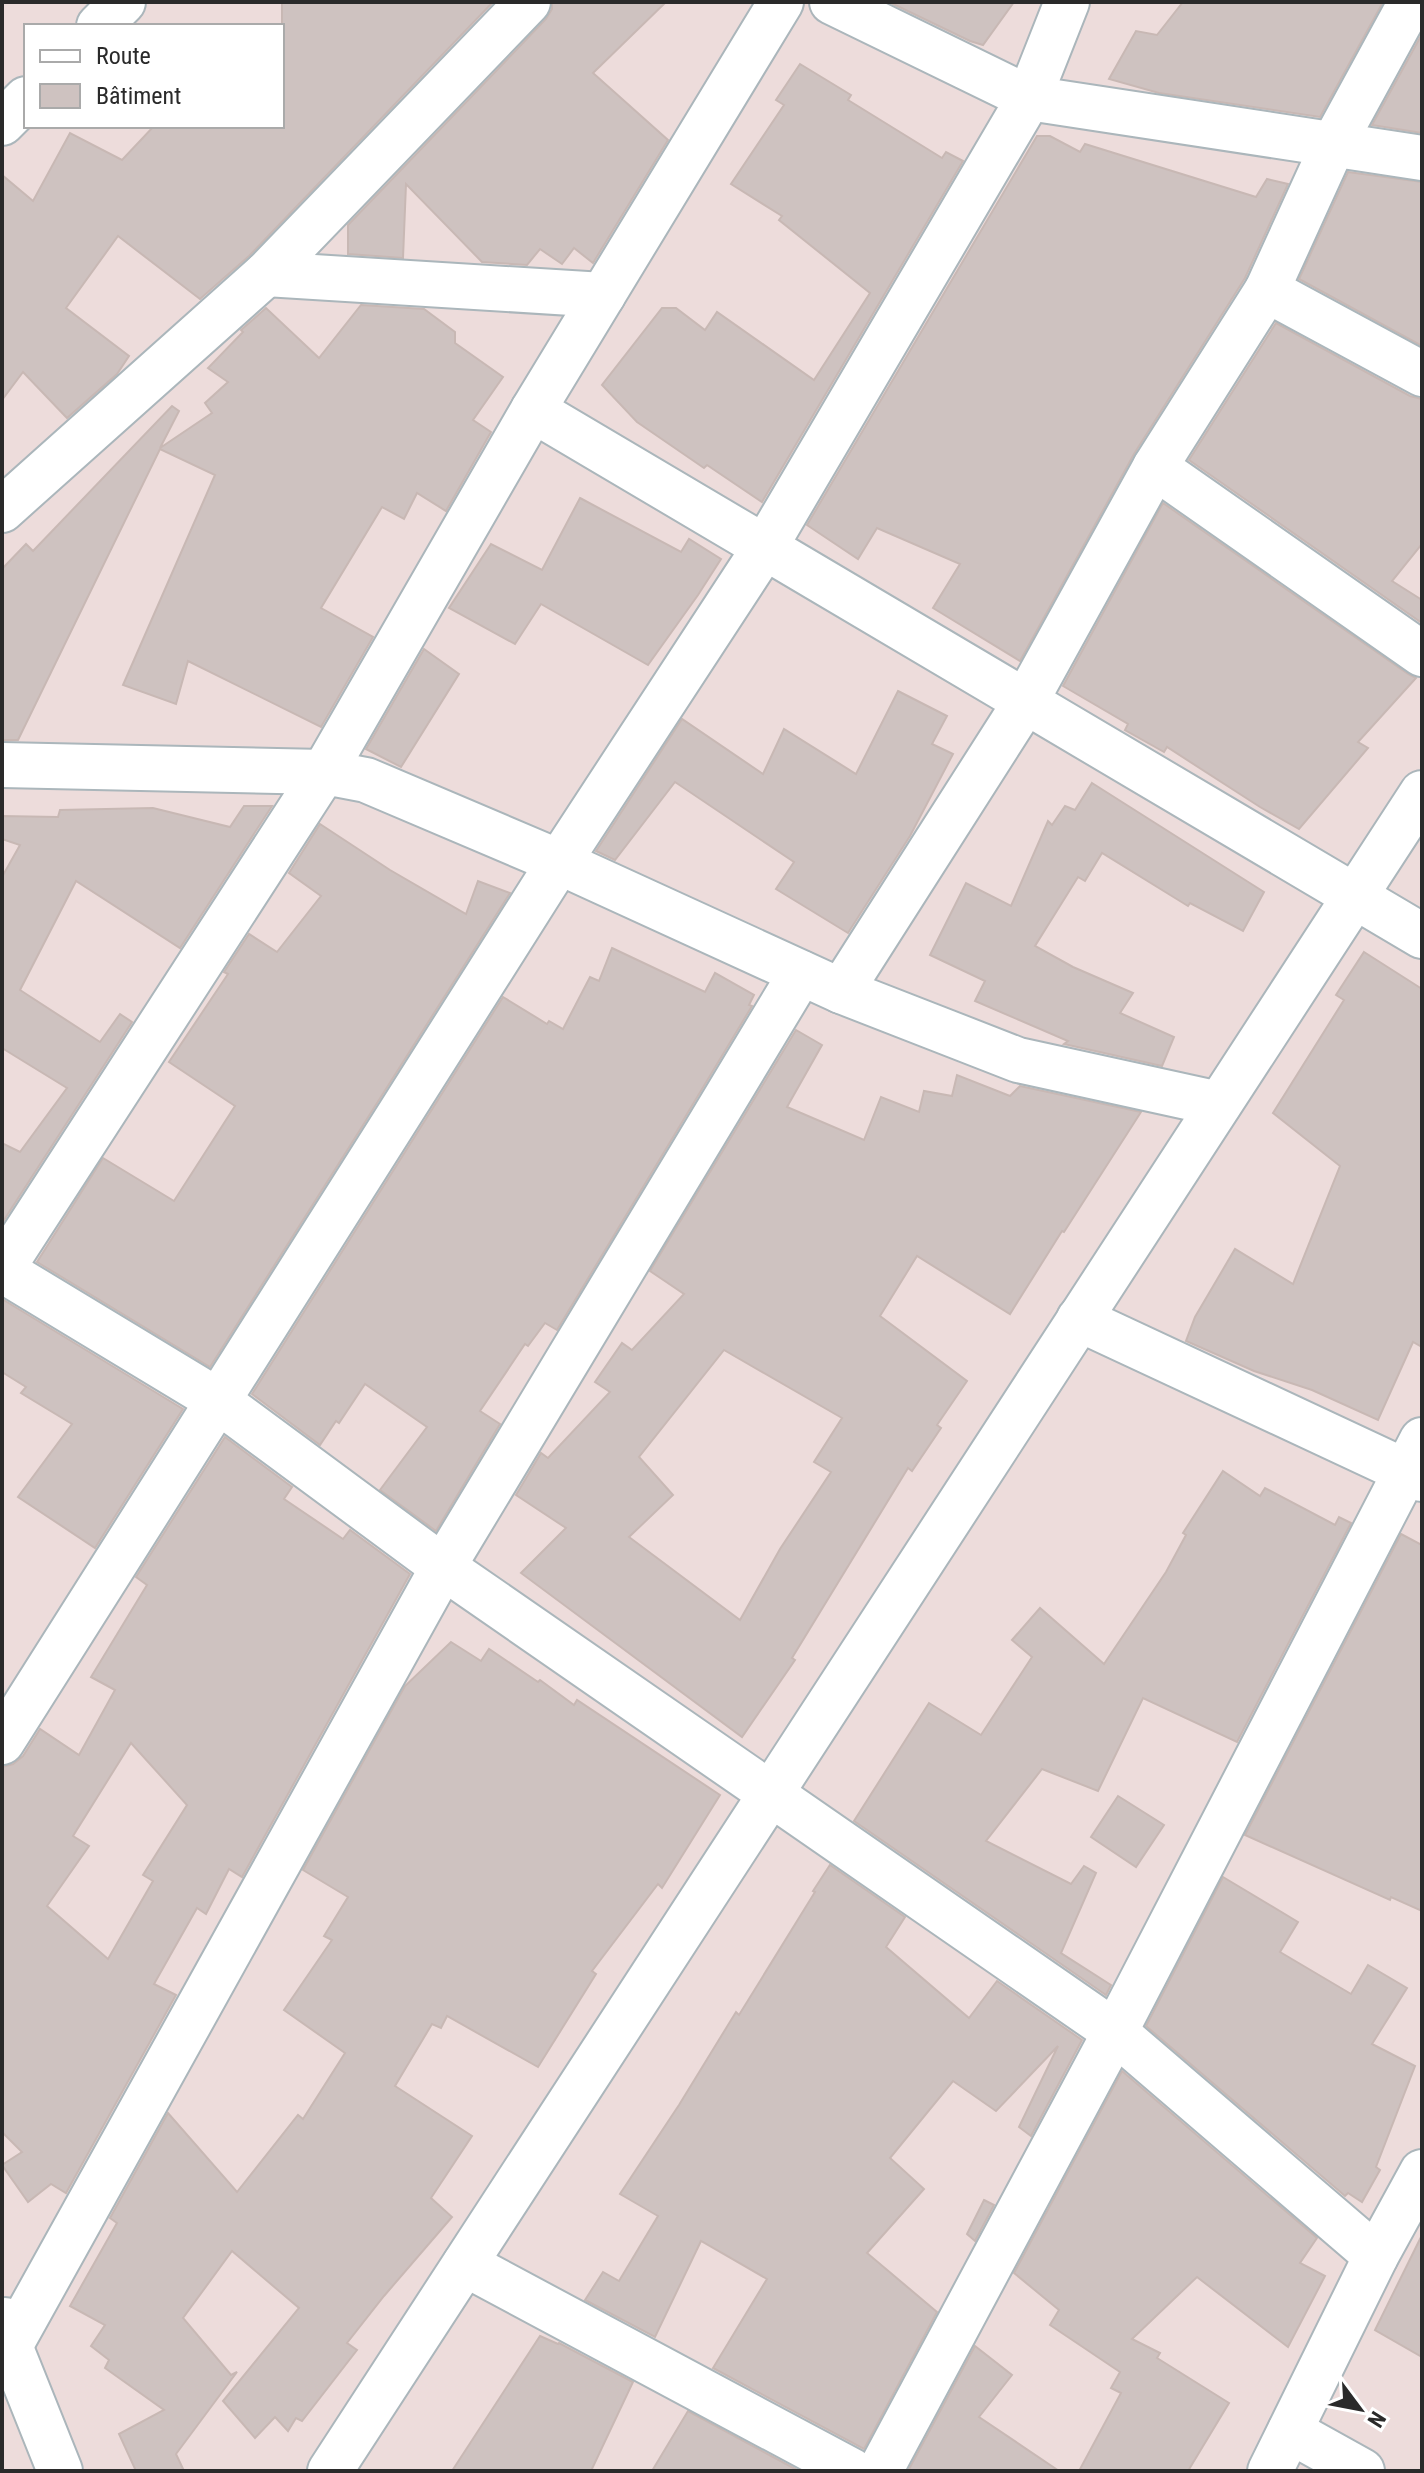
<svg xmlns="http://www.w3.org/2000/svg" width="1424" height="2473" font-family="'Roboto Condensed',sans-serif">
<style>
.building{fill:#cec2c0;stroke:#c8b8b4;stroke-width:2;fill-rule:evenodd}
.lines{fill:none;stroke-linecap:round;stroke-linejoin:round}
.minor-casing{stroke:#abb6bb;stroke-width:48}
.minor{stroke:#fff;stroke-width:44}
</style>
<rect width="100%" height="100%" fill="#eddcdb"/>
<!-- building -->
<g class="building">
<polygon points="282,2 493,2 249,256 200,299 118,236 66,308 129,356 117,374 67,418 23,372 2,400 2,175 33,201 70,133 122,160 154,126 282,126"/>
<polygon points="552,2 666,2 593,73 668,140 593,263 574,248 562,264 540,249 527,265 482,262 406,184 403,258 348,254 348,225 546,19 552,9"/>
<polygon points="889,2 1014,2 983,45 970,41"/>
<polygon points="1183,2 1383,2 1320,117 1159,93 1109,79 1136,31 1157,35"/>
<polygon points="1422,34 1422,133 1372,125"/>
<polygon points="800,64 851,95 848,100 942,158 946,152 963,161 762,502 707,465 704,468 637,422 602,385 662,308 676,308 705,330 717,312 814,380 870,293 779,220 782,216 731,184 784,105 776,100"/>
<polygon points="1037,136 1050,136 1080,152 1085,144 1256,197 1267,179 1288,184 1245,278 1134,454 1020,661 933,608 960,564 877,528 858,559 807,525"/>
<polygon points="1348,172 1422,182 1422,346 1299,279"/>
<polygon points="361,305 424,309 455,332 455,343 503,377 473,420 491,432 446,511 417,493 404,519 382,507 321,608 373,637 321,727 188,661 176,704 123,685 215,475 160,449 18,740 2,740 2,569 26,544 33,551 172,406 179,411 160,448 212,413 205,403 228,382 208,368 243,332 241,330 266,308 319,358"/>
<polygon points="1276,323 1410,396 1422,399 1422,544 1392,581 1422,600 1422,623 1189,460"/>
<polygon points="580,498 681,552 689,539 721,559 698,595 648,665 541,604 515,644 449,608 491,544 542,570"/>
<polygon points="1163,503 1408,674 1416,678 1358,742 1368,748 1299,829 1260,807 1167,747 1164,752 1125,730 1128,724 1063,686"/>
<polygon points="424,649 459,674 401,767 366,749"/>
<polygon points="898,691 947,716 932,744 953,754 910,836 848,933 776,889 794,862 675,782 615,860 596,851 682,719 763,774 784,729 856,774"/>
<polygon points="1092,783 1264,892 1243,931 1190,903 1188,906 1102,853 1085,881 1078,877 1035,946 1073,967 1133,993 1120,1013 1174,1037 1162,1066 1064,1044 1068,1041 975,1001 985,981 930,955 966,883 1011,906 1048,821 1052,825 1065,806 1075,810"/>
<polygon points="244,806 272,806 180,948 76,881 20,990 100,1042 120,1014 132,1022 2,1223 2,1143 20,1152 67,1088 2,1048 2,877 20,845 2,839 2,816 58,817 60,810 153,808 230,827"/>
<polygon points="320,824 390,870 466,914 478,881 510,893 210,1367 37,1262 103,1158 174,1201 235,1106 169,1062 228,974 224,972 249,934 277,952 321,896 289,873"/>
<polygon points="612,948 705,992 715,973 754,995 749,1005 752,1006 557,1330 545,1323 528,1346 525,1344 480,1411 500,1424 436,1531 380,1490 427,1427 365,1384 339,1423 336,1421 320,1445 252,1394 503,997 547,1024 549,1021 563,1029 590,977 599,981"/>
<polygon points="1364,952 1422,989 1422,1347 1413,1342 1378,1420 1312,1390 1254,1371 1186,1341 1195,1317 1235,1249 1293,1284 1340,1166 1273,1113 1344,1000 1336,995"/>
<path d="M796,1030L822,1045L787,1107L864,1140L881,1097L919,1112L924,1091L952,1096L957,1075L1010,1096L1020,1086L1141,1112L1064,1232L1062,1231L1010,1314L917,1256L880,1316L967,1381L937,1425L941,1428L912,1471L908,1468L792,1658L795,1660L742,1737L521,1573L566,1528L516,1495L541,1453L548,1458L610,1392L595,1382L622,1343L632,1350L684,1294L650,1271ZM724,1350L842,1418L814,1462L831,1472L780,1549L740,1620L629,1537L673,1495L639,1457Z"/>
<polygon points="2,1299 183,1409 95,1548 18,1497 72,1424 21,1393 26,1387 2,1372"/>
<path d="M225,1437L292,1487L284,1499L343,1539L350,1530L410,1574L242,1877L229,1869L206,1914L197,1908L154,1984L176,1995L66,2193L51,2184L28,2202L2,2165L22,2152L2,2132V1767L13,1764L23,1756L40,1729L79,1755L115,1690L91,1677L147,1585L136,1577ZM131,1743L187,1805L143,1875L153,1881L108,1959L47,1906L89,1846L73,1836Z"/>
<polygon points="1223,1471 1260,1496 1265,1488 1335,1525 1339,1517 1351,1523 1237,1742 1143,1698 1098,1791 1042,1769 986,1841 1071,1884 1084,1866 1096,1873 1061,1953 1111,1985 1106,1995 854,1821 929,1703 981,1735 1032,1657 1012,1640 1040,1608 1104,1664 1166,1572 1186,1535 1183,1533"/>
<polygon points="1401,1534 1422,1545 1422,1911 1391,1897 1390,1900 1245,1835"/>
<polygon points="451,1642 481,1661 489,1649 538,1682 540,1680 574,1705 577,1700 720,1795 662,1888 658,1884 592,1971 596,1974 538,2067 447,2016 441,2028 432,2024 395,2086 472,2136 431,2198 452,2217 384,2296 347,2343 357,2350 302,2421 296,2418 288,2431 275,2417 255,2438 223,2401 299,2308 232,2251 183,2318 231,2375 237,2372 176,2454 184,2471 136,2471 119,2434 164,2410 105,2368 109,2360 91,2346 105,2325 70,2306 117,2223 110,2218 168,2113 237,2192 298,2115 303,2119 345,2053 284,2010 332,1940 324,1936 348,1897 303,1870 405,1686"/>
<polygon points="1118,1796 1164,1825 1136,1867 1091,1837"/>
<polygon points="830,1865 905,1917 886,1947 969,2018 997,1981 1082,2040 1031,2136 1019,2127 1058,2046 996,2111 953,2081 890,2158 924,2189 867,2253 937,2312 864,2449 713,2368 767,2279 701,2241 655,2337 585,2300 603,2272 619,2281 658,2216 620,2194 679,2105 736,2012 739,2015 815,1892 813,1891"/>
<polygon points="1223,1877 1298,1922 1280,1952 1351,1994 1368,1965 1407,1988 1372,2044 1415,2066 1376,2167 1380,2170 1362,2202 1348,2193 1345,2196 1146,2026"/>
<polygon points="1122,2071 1317,2238 1300,2263 1325,2276 1288,2347 1197,2277 1132,2339 1160,2353 1157,2358 1229,2403 1188,2471 1079,2471 1121,2393 1111,2388 1120,2372 1050,2325 1059,2310 1014,2273"/>
<polygon points="984,2200 994,2205 975,2241 967,2234"/>
<polygon points="1422,2235 1422,2357 1375,2330"/>
<polygon points="540,2336 558,2344 559,2343 633,2382 591,2471 452,2471"/>
<polygon points="975,2346 1012,2375 979,2417 1059,2471 908,2471"/>
<polygon points="688,2411 799,2471 652,2471"/>
</g>
<g class="lines">
<!-- minor casing -->
<g class="minor-casing">
<g id="minor">
<polyline points="1067,2 1029,98 1422,158"/>
<polyline points="99,26 123,2"/>
<polyline points="2,123 26,99"/>
<polyline points="266,274 603,295"/>
<polyline points="1267,290 1422,374"/>
<polyline points="533,410 1422,936"/>
<polyline points="1155,467 1422,654"/>
<polyline points="2,510 266,274 528,2"/>
<polyline points="2,765 324,772 366,780 559,862 841,991 1018,1060 1219,1104"/>
<polyline points="841,991 1026,701 1155,467 1267,290 1334,143 1411,2"/>
<polyline points="2,1269 324,772 533,410 781,2"/>
<polyline points="2,1270 217,1400 443,1567 1115,2032 1376,2256"/>
<polyline points="1079,1319 1422,1479"/>
<polyline points="2,1742 559,862 765,547 1029,98 832,2"/>
<polyline points="465,2264 852,2471"/>
<polyline points="5,2320 10,2346 60,2471"/>
<polyline points="2,2355 10,2346 443,1567 801,973"/>
<polyline points="1290,2431 1362,2471"/>
<polyline points="330,2471 1422,793"/>
<polyline points="880,2471 1115,2032 1422,1440"/>
<polyline points="1270,2471 1376,2256 1422,2172"/>
</g>
</g>
<!-- minor -->
<use href="#minor" class="minor"/>
</g>
<!-- border -->
<rect width="1424" height="2473" fill="none" stroke="#2a2a2a" stroke-width="8"/>
<!-- legend -->
<rect x="24" y="24" width="260" height="104" fill="#ffffff" stroke="#aaaaaa" stroke-width="2"/>
<rect x="40" y="50" width="40" height="12" fill="#ffffff" stroke="#aaaaaa" stroke-width="2"/>
<text x="96" y="64" font-size="24" fill="#2a2a2a">Route</text>
<rect x="40" y="84" width="40" height="24" fill="#cec2c0" stroke="#aaaaaa" stroke-width="2"/>
<text x="96" y="104" font-size="24" fill="#2a2a2a">Bâtiment</text>
<!-- north arrow -->
<g transform="translate(1360 2409) rotate(122)" stroke="#ffffff" stroke-width="6" paint-order="stroke">
<path d="M0-6L14 30L0 20L-14 30Z" fill="#2a2a2a"/>
<text y="-12" font-size="22" font-weight="bold" text-anchor="middle" fill="#2a2a2a">N</text>
</g>
</svg>
